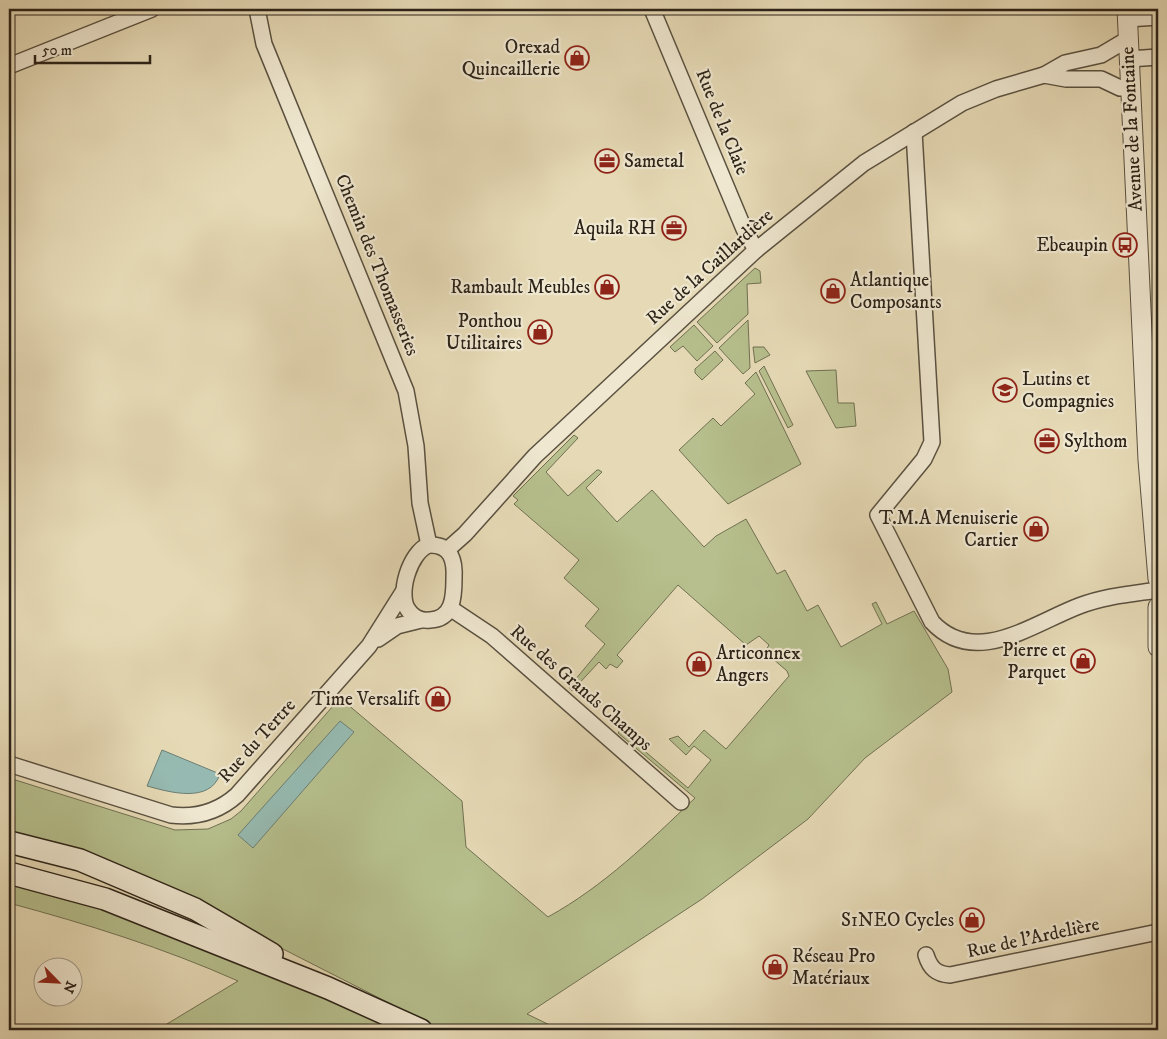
<svg xmlns="http://www.w3.org/2000/svg" width="1167" height="1039" font-family="'IM FELL DW Pica',serif">
<style>
.green{fill:#b6bf8d;stroke:#717152}
.water{fill:#96bab1;stroke:#6c7e74}
.lines{fill:none;stroke-linecap:round;stroke-linejoin:round}
.minor-casing{stroke:#5a5140;stroke-width:18}
.tertiary-casing{stroke:#5a5140;stroke-width:21}
.secondary-casing{stroke:#2c2318;stroke-width:24}
.minor{stroke:#efe7d0;stroke-width:15}
.tertiary{stroke:#efe7d0;stroke-width:19}
.secondary{stroke:#efe7d0;stroke-width:21}
.labels{text-anchor:middle;dominant-baseline:central;stroke-width:4.5;stroke-linejoin:round;paint-order:stroke}
.poi-label{font-size:19px;fill:#2c2318;stroke:#efe7d0;text-anchor:end}
.street-label{font-size:19px;fill:#2c2318;stroke:#efe7d0}
</style>
<rect width="100%" height="100%" fill="#e6dab6"/>
<filter id="stains"><feTurbulence type="fractalNoise" baseFrequency=".004" numOctaves="4"/><feColorMatrix values="0 0 0 0 .2 0 0 0 0 .09 0 0 0 0 .02 0 0 0 .5 -.17"/></filter>
<radialGradient id="worn" r=".72"><stop offset=".6" stop-color="#630" stop-opacity="0"/><stop offset="1" stop-color="#630" stop-opacity=".3"/></radialGradient>
<!-- green -->
<g class="green">
<polygon points="755,268 760,271 761,283 747,284 748,314 717,343 697,322"/>
<polygon points="748,320 750,368 743,374 719,348"/>
<polygon points="694,325 713,346 697,361 683,346 675,352 670,347"/>
<polygon points="753,347 764,347 770,355 755,363"/>
<polygon points="715,351 723,360 702,380 695,373 695,369"/>
<polygon points="764,366 793,425 788,428 759,371"/>
<polygon points="836,370 838,403 854,403 856,426 836,428 806,371"/>
<polygon points="756,372 801,464 728,504 679,450 713,418 721,426 755,394 745,383"/>
<path d="M574,435L578,438L546,472L568,496L597,470H599L602,472L586,488L617,522L652,490L704,547L716,536L746,519L777,574L785,570L807,611L818,605L841,647L882,624L872,604L876,602L887,624L914,611L948,669L952,692L865,758L808,819L702,899L527,1014L560,1030H442L181,897L9,836V778L175,830L208,829L231,819L241,811L340,698L462,801L466,847L548,917C604,886 649,842 695,798L618,733L620,730L688,788L711,760L694,746L686,755L669,739L678,736L689,747L704,730L726,749L789,676L787,671L765,652L769,645L759,636L746,645L678,585L617,655L623,661L617,668L610,664L606,669L599,662L572,691L569,687L605,644L585,626L599,609L564,578L579,560L514,504L518,500L513,496Z"/>
<path d="M9,876L214,948L397,1030H352L342,1026L334,1030H157L238,981C164,948 87,924 9,903Z"/>
</g>
<!-- water -->
<g class="water">
<polygon points="340,721 354,732 253,848 238,835"/>
<path d="M162,750L220,774C210,804 169,792 147,786Z"/>
</g>
<g class="lines">
<!-- minor casing -->
<g class="minor-casing">
<g id="minor">
<polyline points="257,9 264,44 406,391 416,446 420,503 429,545"/>
<polyline points="652,9 744,229 756,250"/>
<polyline points="1127,19 1158,17"/>
<polyline points="1129,59 1158,57"/>
<polyline points="9,66 152,9"/>
<polyline points="1044,75 1066,79 1101,79 1120,88 1131,87"/>
<path d="M914,132L932,442L924,459L878,515L932,622C975,668 1032,624 1079,606C1105,596 1131,594 1158,590"/>
<path d="M429,545C452,544 455,562 454,579C454,597 453,619 430,620C422,621 414,618 409,611C396,596 410,551 429,545Z"/>
<polyline points="447,550 465,534 535,456 756,250 864,163 962,103 996,89 1044,75 1065,63 1101,55 1128,39"/>
<polyline points="450,608 492,636 681,802"/>
<polyline points="378,639 397,626 421,620"/>
<path d="M9,764L171,815C196,818 218,812 237,795L369,646L403,592"/>
<path d="M926,955C930,968 936,974 950,975L1158,932"/>
</g>
</g>
<!-- tertiary casing -->
<g class="tertiary-casing">
<g id="tertiary">
<polyline points="1127,9 1148,460 1158,579"/>
<polyline points="1158,607 1158,647"/>
</g>
</g>
<!-- secondary casing -->
<g class="secondary-casing">
<g id="secondary">
<polyline points="9,842 80,860 195,909 272,954"/>
<polyline points="9,873 105,899 328,988 421,1030"/>
</g>
</g>
<!-- minor -->
<use href="#minor" class="minor"/>
<!-- tertiary -->
<use href="#tertiary" class="tertiary"/>
<!-- secondary -->
<use href="#secondary" class="secondary"/>
</g>
<!-- icons -->
<defs>
<g id="shop-ring" transform="scale(1.25)"><circle r="9.5" fill="#efe7d0" stroke="#8f2418" stroke-width="1.5"/><path d="M-5-2.5h2.3a2.7 3.5 0 0 1 5.4 0H5L5.5 6h-11ZM-1.5-2.5h3a1.5 2.3 0 0 0-3 0Z" fill="#8f2418"/></g>
<g id="office-ring" transform="scale(1.25)"><circle r="9.5" fill="#efe7d0" stroke="#8f2418" stroke-width="1.5"/><path d="M-6-3h4V-5.5h4V-3h4V5H-6ZM-1-4.5V-3h2v-1.5ZM-6 0V1H6V0Z" fill="#8f2418"/></g>
<g id="bus-ring" transform="scale(1.25)"><circle r="9.5" fill="#efe7d0" stroke="#8f2418" stroke-width="1.5"/><path d="M-5-6H5V4H4V6H2V4H-2V6H-4V4H-5ZM-3.5-4V0h7V-4ZM-3.5 1.2v1.5H-2V1.2ZM2 1.2v1.5H3.5V1.2Z" fill="#8f2418"/></g>
<g id="school-ring" transform="scale(1.25)"><circle r="9.5" fill="#efe7d0" stroke="#8f2418" stroke-width="1.5"/><path d="M0-5L7-2L0 1L-7-2ZM-4 1L0 2.5L4 1V4Q0 6-4 4Z" fill="#8f2418"/></g>
</defs>
<g fill-rule="evenodd">
<use href="#shop-ring" x="577" y="58"/>
<use href="#office-ring" x="607" y="161"/>
<use href="#office-ring" x="674" y="228"/>
<use href="#bus-ring" x="1125" y="245"/>
<use href="#shop-ring" x="607" y="287"/>
<use href="#shop-ring" x="833" y="291"/>
<use href="#shop-ring" x="540" y="332"/>
<use href="#school-ring" x="1005" y="390"/>
<use href="#office-ring" x="1047" y="441"/>
<use href="#shop-ring" x="1036" y="529"/>
<use href="#shop-ring" x="1083" y="661"/>
<use href="#shop-ring" x="699" y="664"/>
<use href="#shop-ring" x="438" y="699"/>
<use href="#shop-ring" x="972" y="920"/>
<use href="#shop-ring" x="775" y="967"/>
</g>
<g class="labels">
<!-- poi labels -->
<g class="poi-label">
<text x="560" y="47">Orexad<tspan x="560" dy="22">Quincaillerie</tspan></text>
<text x="624" y="161" text-anchor="start">Sametal</text>
<text x="656" y="228">Aquila RH</text>
<text x="1108" y="245">Ebeaupin</text>
<text x="850" y="280" text-anchor="start">Atlantique<tspan x="850" dy="22">Composants</tspan></text>
<text x="590" y="287">Rambault Meubles</text>
<text x="522" y="321">Ponthou<tspan x="522" dy="22">Utilitaires</tspan></text>
<text x="1022" y="379" text-anchor="start">Lutins et<tspan x="1022" dy="22">Compagnies</tspan></text>
<text x="1064" y="441" text-anchor="start">Sylthom</text>
<text x="1018" y="518">T.M.A Menuiserie<tspan x="1018" dy="22">Cartier</tspan></text>
<text x="1066" y="650">Pierre et<tspan x="1066" dy="22">Parquet</tspan></text>
<text x="716" y="653" text-anchor="start">Articonnex<tspan x="716" dy="22">Angers</tspan></text>
<text x="420" y="699">Time Versalift</text>
<text x="954" y="920">S1NEO Cycles</text>
<text x="792" y="956" text-anchor="start">Réseau Pro<tspan x="792" dy="22">Matériaux</tspan></text>
</g>
<!-- street labels -->
<g class="street-label">
<text transform="translate(722 122) rotate(68)">Rue de la Claie</text>
<text transform="translate(1132 129) rotate(-93)">Avenue de la Fontaine</text>
<text transform="translate(377 265) rotate(68)">Chemin des Thomasseries</text>
<text transform="translate(710 267) rotate(-42)">Rue de la Caillardière</text>
<text transform="translate(581 688) rotate(41)">Rue des Grands Champs</text>
<text transform="translate(257 741) rotate(-48)">Rue du Tertre</text>
<text transform="translate(1033 938) rotate(-12)">Rue de l'Ardelière</text>
</g>
</g>
<!-- margin -->
<rect width="1167" height="1039" fill="none" stroke="#e6dab6" stroke-width="30"/>
<rect x="10" y="10" width="1147" height="1019" fill="none" stroke="#2c2318" stroke-width="2.5"/>
<rect x="15" y="15" width="1137" height="1009" fill="none" stroke="#2c2318"/>
<!-- north arrow -->
<g transform="translate(58 982) rotate(114)"><circle r="24" fill="#efe7d0" stroke="#a19986"/>
<path d="M0-4L9 19L0 12L-9 19Z" fill="#8f2418"/>
<text y="-8" font-size="14" font-weight="bold" text-anchor="middle" fill="#2c2318">N</text>
</g>
<!-- scale -->
<path d="M35 55v8h115v-8" fill="none" stroke="#2c2318" stroke-width="2.5"/>
<text x="42" y="55" font-size="15" fill="#2c2318" stroke="#efe7d0" stroke-width="4" paint-order="stroke">50 m</text>
<rect width="100%" height="100%" filter="url(#stains)"/>
<rect width="100%" height="100%" fill="url(#worn)"/>
</svg>
